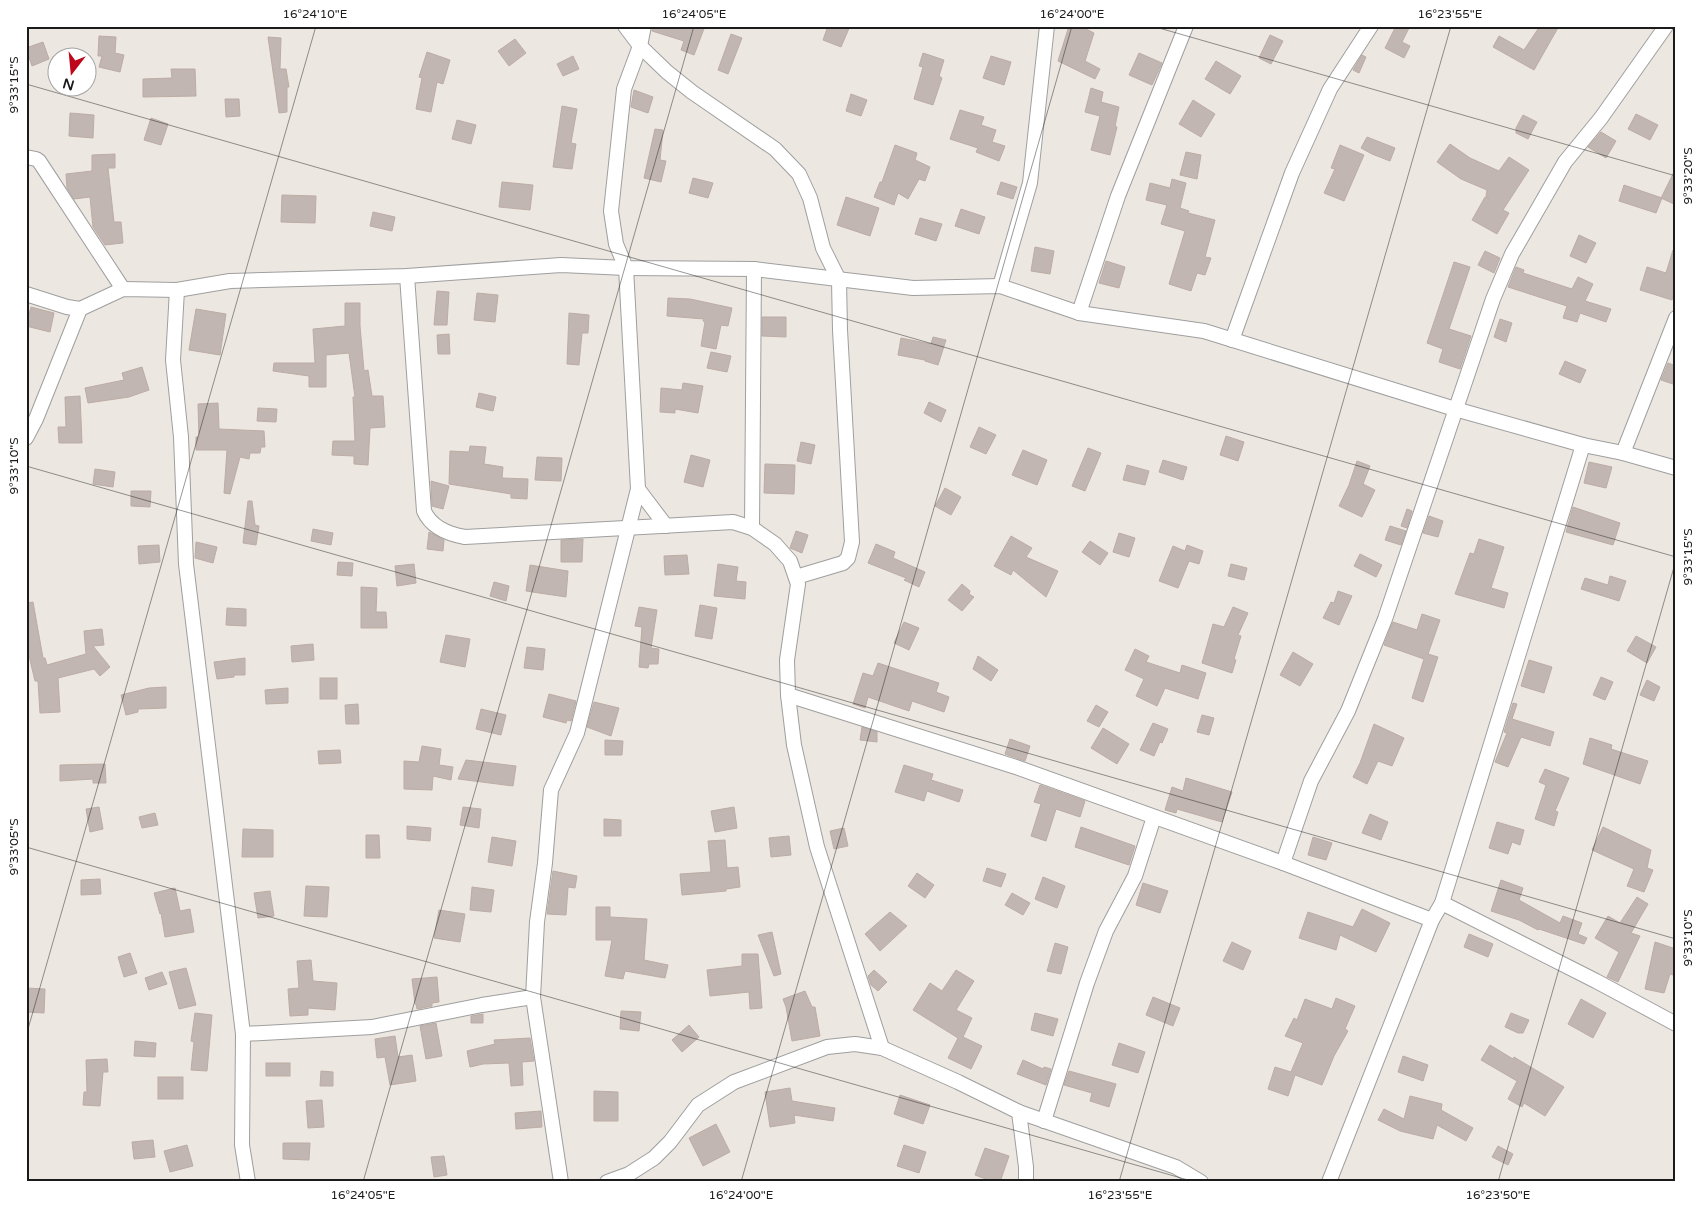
<svg xmlns="http://www.w3.org/2000/svg" width="1702" height="1208" font-family="'Varela Round',sans-serif">
<style>
.building{fill:#c1b6b1;stroke:#bdaca4}
.lines{fill:none;stroke-linecap:round;stroke-linejoin:round}
.street-casing{stroke:#9f9f9f;stroke-width:16}
.street{stroke:#fff;stroke-width:14}
.ticks{fill:none;stroke:#1b1b1b;stroke-width:1;stroke-opacity:0.45}
.neatline{fill:none;stroke:#1b1b1b;stroke-width:2}
.ticks-label{font-size:12px;text-anchor:middle;fill:#1b1b1b}
</style>
<rect width="100%" height="100%" fill="#ece7e1"/>
<!-- building -->
<g class="building">
<polygon points="653,26 705,26 694,55 681,50 684,41 652,31"/>
<polygon points="828,26 850,26 841,47 823,40"/>
<polygon points="1069,26 1080,26 1094,33 1085,61 1100,69 1095,79 1058,61"/>
<polygon points="1396,26 1410,26 1402,42 1410,46 1404,58 1385,48"/>
<polygon points="1540,26 1559,26 1534,70 1493,47 1499,36 1524,50"/>
<polygon points="731,34 742,38 728,74 718,70"/>
<polygon points="1270,35 1283,41 1271,64 1259,58"/>
<polygon points="99,36 116,37 115,53 124,55 120,72 99,67 102,56 98,56"/>
<polygon points="268,37 281,38 280,69 286,69 289,87 287,87 287,112 279,113"/>
<polygon points="515,39 526,53 509,66 498,51"/>
<polygon points="43,42 49,59 32,66 26,48"/>
<polygon points="427,52 450,60 443,84 437,82 431,112 416,109 422,78 419,77"/>
<polygon points="923,53 944,60 939,76 942,78 933,105 914,99 923,67 919,66"/>
<polygon points="1139,53 1162,63 1152,85 1129,75"/>
<polygon points="1362,55 1366,57 1359,73 1353,70"/>
<polygon points="573,56 579,69 563,76 557,64"/>
<polygon points="991,56 1011,62 1004,85 983,78"/>
<polygon points="1216,61 1241,76 1230,94 1205,79"/>
<polygon points="171,69 195,69 196,96 143,97 143,79 172,78"/>
<polygon points="1091,88 1103,92 1101,102 1119,107 1115,126 1117,127 1110,155 1091,150 1100,116 1085,112"/>
<polygon points="634,90 653,97 648,113 631,107"/>
<polygon points="851,94 867,100 861,116 846,111"/>
<polygon points="225,99 239,99 240,116 226,117"/>
<polygon points="1193,100 1215,114 1201,137 1179,124"/>
<polygon points="562,106 577,109 571,143 576,144 572,169 553,167"/>
<polygon points="960,110 984,117 981,125 996,130 992,142 1005,146 999,161 976,152 978,148 950,139"/>
<polygon points="70,113 94,115 93,138 69,136"/>
<polygon points="1636,114 1658,125 1650,140 1628,129"/>
<polygon points="1523,115 1537,122 1528,139 1516,133 1516,128"/>
<polygon points="151,118 168,124 161,145 144,140"/>
<polygon points="457,120 476,125 471,144 452,139"/>
<polygon points="655,129 663,130 660,160 666,161 661,182 644,178"/>
<polygon points="1601,132 1616,141 1606,158 1588,147"/>
<polygon points="1367,137 1395,148 1390,161 1372,154 1361,148"/>
<polygon points="1450,144 1470,158 1499,171 1509,157 1529,170 1503,210 1509,213 1497,234 1472,220 1485,197 1489,198 1486,196 1487,190 1461,179 1437,162"/>
<polygon points="895,145 917,153 915,160 930,167 925,181 919,179 908,199 898,193 894,205 874,197 880,182 882,182"/>
<polygon points="1340,145 1364,155 1344,201 1324,193 1335,169 1331,168"/>
<polygon points="1186,152 1201,155 1197,179 1180,175"/>
<polygon points="115,154 115,168 108,168 114,222 121,222 123,243 105,245 93,227 90,197 74,199 67,188 66,174 92,171 92,155"/>
<polygon points="1676,168 1676,205 1661,198"/>
<polygon points="693,178 713,183 708,198 689,193"/>
<polygon points="1172,179 1186,183 1180,208 1189,211 1188,213 1215,220 1205,257 1211,258 1205,275 1197,273 1191,291 1169,284 1185,231 1161,224 1167,205 1146,200 1150,183 1170,188"/>
<polygon points="502,182 533,185 530,210 499,207"/>
<polygon points="1001,182 1017,187 1013,199 997,194"/>
<polygon points="1624,185 1662,198 1656,213 1619,201"/>
<polygon points="282,195 316,196 315,223 281,222"/>
<polygon points="846,197 879,208 870,236 837,225"/>
<polygon points="961,209 985,217 979,234 955,226"/>
<polygon points="373,212 395,217 392,231 370,226"/>
<polygon points="920,218 942,224 936,241 915,234"/>
<polygon points="1579,235 1596,243 1586,263 1570,256"/>
<polygon points="1035,247 1054,251 1050,274 1031,271"/>
<polygon points="1673,250 1676,250 1676,286 1672,300 1640,290 1647,267 1666,273"/>
<polygon points="1485,251 1500,258 1494,273 1478,265"/>
<polygon points="1106,261 1125,267 1119,288 1099,283"/>
<polygon points="1454,262 1470,267 1449,329 1471,336 1460,369 1439,362 1443,349 1427,343"/>
<polygon points="1516,267 1524,270 1523,273 1572,289 1578,277 1593,284 1585,301 1611,309 1606,322 1580,313 1577,322 1563,318 1567,306 1508,287"/>
<polygon points="437,291 449,292 447,325 434,325"/>
<polygon points="477,293 498,295 495,322 474,320"/>
<polygon points="668,298 690,299 732,308 728,326 721,325 716,349 701,346 705,322 703,321 704,319 667,316"/>
<polygon points="345,303 360,303 360,326 364,371 368,370 372,396 383,396 385,427 370,428 368,465 354,464 354,456 332,455 333,441 355,441 353,397 355,397 349,353 326,355 326,387 309,387 309,376 273,371 274,363 315,363 313,329 345,326"/>
<polygon points="31,307 54,313 50,332 26,326"/>
<polygon points="196,309 226,314 220,355 189,350"/>
<polygon points="569,313 589,315 588,333 582,333 579,365 567,364"/>
<polygon points="762,317 786,317 786,337 762,336"/>
<polygon points="1500,319 1512,323 1506,342 1494,337"/>
<polygon points="449,334 450,354 438,354 437,335"/>
<polygon points="933,337 946,340 938,365 925,361 925,360 898,355 901,338 931,344"/>
<polygon points="711,352 731,356 727,372 707,368"/>
<polygon points="1565,361 1586,370 1580,383 1559,374"/>
<polygon points="1668,363 1676,366 1676,385 1661,380"/>
<polygon points="142,367 149,390 129,397 88,403 85,388 124,380 122,373"/>
<polygon points="683,383 703,386 698,413 675,409 675,413 660,412 661,388 682,390"/>
<polygon points="479,393 496,397 493,411 476,407"/>
<polygon points="80,396 82,443 59,443 58,427 66,427 65,397"/>
<polygon points="929,402 946,410 941,422 924,413"/>
<polygon points="218,403 219,429 264,431 265,447 261,447 260,453 250,453 249,459 240,457 230,494 224,493 227,450 196,450 196,437 199,437 198,404"/>
<polygon points="258,408 277,409 276,422 257,421"/>
<polygon points="979,427 996,435 986,454 970,447"/>
<polygon points="1226,436 1244,442 1238,461 1220,455"/>
<polygon points="801,442 815,445 811,464 797,461"/>
<polygon points="470,446 486,447 484,464 503,467 502,478 528,479 527,499 511,498 511,494 449,484 450,451 469,452"/>
<polygon points="1088,448 1101,453 1085,491 1072,486"/>
<polygon points="1023,450 1047,460 1037,485 1012,475"/>
<polygon points="691,455 710,460 703,487 684,482"/>
<polygon points="537,457 562,458 561,481 535,480"/>
<polygon points="1163,460 1187,467 1183,480 1159,472"/>
<polygon points="1357,461 1370,466 1363,484 1375,490 1362,517 1339,506 1349,485"/>
<polygon points="1589,462 1612,467 1606,488 1584,483"/>
<polygon points="765,464 795,465 794,494 764,493"/>
<polygon points="1127,465 1149,471 1145,485 1123,480"/>
<polygon points="95,469 115,472 113,487 93,484"/>
<polygon points="431,481 449,486 443,509 432,506"/>
<polygon points="945,488 961,497 951,515 935,506"/>
<polygon points="131,491 151,491 150,507 131,506"/>
<polygon points="248,501 252,501 255,525 259,526 256,545 243,543"/>
<polygon points="1573,507 1620,523 1613,545 1566,532"/>
<polygon points="1407,509 1412,511 1407,528 1401,526"/>
<polygon points="1429,516 1443,521 1438,537 1423,533"/>
<polygon points="1390,526 1406,531 1401,545 1385,540"/>
<polygon points="313,529 333,533 331,545 311,541"/>
<polygon points="796,531 808,535 802,553 790,548"/>
<polygon points="429,532 444,540 443,551 427,549"/>
<polygon points="1119,533 1135,538 1129,557 1113,552"/>
<polygon points="1011,536 1032,548 1026,557 1058,571 1046,597 1013,570 1011,575 994,566"/>
<polygon points="583,539 582,562 561,562 561,540"/>
<polygon points="1479,539 1504,547 1491,588 1508,593 1504,608 1455,594 1470,553 1474,554"/>
<polygon points="1090,541 1108,553 1100,565 1082,552"/>
<polygon points="196,542 217,547 213,563 195,558"/>
<polygon points="876,544 895,552 893,558 925,572 919,587 904,580 906,578 868,563"/>
<polygon points="159,545 160,562 139,564 138,546"/>
<polygon points="1187,545 1203,551 1199,564 1189,561 1178,588 1159,581 1173,546 1185,551"/>
<polygon points="1360,554 1382,565 1376,577 1354,566"/>
<polygon points="687,555 689,574 665,575 664,556"/>
<polygon points="338,562 353,563 352,576 337,575"/>
<polygon points="414,564 416,583 397,586 395,566"/>
<polygon points="718,564 738,567 736,581 746,582 745,599 714,596"/>
<polygon points="1231,564 1247,568 1244,580 1228,576"/>
<polygon points="530,565 568,571 566,597 526,591"/>
<polygon points="1610,576 1626,581 1619,601 1581,589 1585,578 1608,585"/>
<polygon points="494,582 509,586 506,601 490,596"/>
<polygon points="962,584 970,591 969,594 974,597 962,611 948,600"/>
<polygon points="361,587 377,588 376,612 386,612 387,628 361,628"/>
<polygon points="1338,591 1352,596 1339,625 1323,618 1331,602 1334,603"/>
<polygon points="33,602 43,658 45,658 47,665 86,654 84,631 102,629 104,645 93,646 110,667 100,676 94,669 58,678 60,712 40,713 38,681 35,681 26,643 26,603"/>
<polygon points="700,605 717,608 712,639 695,636"/>
<polygon points="639,607 657,610 651,648 659,649 658,664 649,664 648,668 639,667 642,627 635,626"/>
<polygon points="1233,607 1248,613 1238,635 1241,636 1234,659 1236,660 1232,673 1202,663 1213,624 1224,627"/>
<polygon points="227,608 246,609 246,626 226,625"/>
<polygon points="1422,614 1440,620 1428,654 1438,657 1423,702 1412,698 1424,659 1384,645 1393,622 1417,630"/>
<polygon points="904,622 919,628 909,650 894,643"/>
<polygon points="446,635 470,639 465,667 440,662"/>
<polygon points="1636,636 1656,647 1647,663 1627,651"/>
<polygon points="313,644 314,660 292,662 291,646"/>
<polygon points="527,647 545,649 543,670 524,668"/>
<polygon points="1135,649 1149,656 1146,662 1180,673 1182,665 1206,673 1198,699 1165,688 1157,706 1136,696 1144,679 1125,670"/>
<polygon points="1293,652 1313,664 1300,686 1280,675"/>
<polygon points="978,656 998,670 991,681 973,669"/>
<polygon points="245,658 245,675 234,675 234,677 217,679 214,662"/>
<polygon points="1529,660 1552,667 1544,693 1521,686"/>
<polygon points="878,663 939,683 936,692 949,697 944,712 912,701 909,711 868,697 865,708 853,704 863,673 873,676"/>
<polygon points="1601,677 1613,682 1605,700 1593,695"/>
<rect x="320" y="678" width="17" height="21"/>
<polygon points="1647,680 1660,687 1654,701 1640,695"/>
<polygon points="166,687 166,708 138,709 138,712 126,715 121,695 149,688"/>
<polygon points="288,688 288,703 266,704 265,690"/>
<polygon points="549,694 576,701 571,721 567,720 566,723 543,717"/>
<polygon points="594,702 619,708 611,736 587,727"/>
<polygon points="1513,703 1517,704 1512,719 1554,732 1550,746 1521,737 1508,767 1495,762 1507,733 1504,732"/>
<polygon points="358,704 359,724 346,724 345,705"/>
<polygon points="1096,705 1108,712 1099,727 1087,721"/>
<polygon points="481,709 506,715 501,735 476,729"/>
<polygon points="1202,715 1214,718 1209,735 1197,732"/>
<polygon points="1153,723 1168,729 1162,743 1160,742 1154,756 1140,750"/>
<polygon points="1374,724 1404,738 1392,766 1378,761 1367,784 1353,777 1360,763"/>
<polygon points="862,727 877,732 877,742 860,740"/>
<polygon points="1103,728 1129,744 1117,764 1091,748"/>
<polygon points="1590,738 1612,745 1611,749 1648,761 1640,784 1583,764"/>
<polygon points="1010,739 1030,746 1025,761 1005,754"/>
<polygon points="605,740 623,741 622,755 605,755"/>
<polygon points="422,746 441,749 439,765 453,767 451,780 433,776 432,790 404,789 404,761 419,762"/>
<polygon points="340,750 341,763 319,764 318,751"/>
<polygon points="466,760 516,766 513,786 458,779"/>
<polygon points="105,764 106,783 93,783 93,779 60,781 60,765"/>
<polygon points="904,765 933,774 931,780 963,790 959,802 927,791 924,801 895,792"/>
<polygon points="1545,769 1569,778 1555,811 1558,812 1554,826 1535,819 1546,785 1539,782"/>
<polygon points="1186,778 1232,792 1222,822 1177,809 1176,813 1165,810 1172,787 1183,791"/>
<polygon points="1040,785 1085,801 1080,817 1056,809 1046,841 1031,836 1041,804 1034,802"/>
<polygon points="99,807 103,829 90,832 86,809"/>
<polygon points="463,807 481,809 479,828 460,825"/>
<polygon points="734,807 737,828 715,832 711,811"/>
<polygon points="155,813 158,825 142,828 139,817"/>
<polygon points="1370,814 1388,822 1381,840 1362,833"/>
<polygon points="604,819 621,820 621,836 604,836"/>
<polygon points="1497,822 1524,830 1520,845 1512,842 1508,854 1489,848"/>
<polygon points="407,826 431,828 430,841 407,839"/>
<polygon points="1081,827 1135,846 1129,865 1075,847"/>
<polygon points="1603,827 1651,850 1647,868 1653,870 1644,892 1627,886 1634,869 1592,850"/>
<polygon points="844,828 848,846 834,849 830,831"/>
<polygon points="243,829 273,830 273,857 242,857"/>
<polygon points="366,835 379,835 380,858 366,858"/>
<polygon points="789,836 791,855 771,857 769,838"/>
<polygon points="492,837 516,841 512,866 488,862"/>
<polygon points="1313,837 1332,843 1326,860 1308,855"/>
<polygon points="725,840 727,868 738,867 740,887 726,889 726,891 682,895 680,874 711,872 708,841"/>
<polygon points="987,868 1006,874 1001,887 983,881"/>
<polygon points="553,871 577,876 575,888 568,887 566,915 547,914"/>
<polygon points="917,873 934,885 925,898 908,886"/>
<polygon points="1043,877 1065,886 1057,908 1035,899"/>
<polygon points="100,879 101,894 81,895 81,880"/>
<polygon points="1501,880 1523,888 1519,900 1560,923 1563,916 1582,923 1578,934 1587,938 1584,944 1539,929 1538,930 1519,920 1491,911"/>
<polygon points="1143,883 1168,891 1160,913 1136,905"/>
<polygon points="306,886 329,887 327,917 304,916"/>
<polygon points="472,887 494,890 491,912 470,910"/>
<polygon points="175,888 180,911 190,909 194,932 165,937 161,913 160,914 154,893"/>
<polygon points="270,891 274,916 258,918 254,893"/>
<polygon points="1012,893 1030,903 1023,915 1005,905"/>
<polygon points="1637,897 1648,904 1631,933 1640,936 1618,982 1607,977 1619,952 1595,938 1608,916 1620,923"/>
<polygon points="596,907 610,907 610,917 647,919 644,960 668,965 665,978 625,971 623,979 605,976 612,940 596,940"/>
<polygon points="1362,909 1390,923 1376,952 1340,935 1336,950 1299,938 1308,912 1353,927"/>
<polygon points="439,910 465,914 460,942 434,938"/>
<polygon points="890,912 907,926 880,951 865,934"/>
<polygon points="772,932 781,974 774,976 758,935"/>
<polygon points="1469,934 1493,944 1488,957 1464,947"/>
<polygon points="1232,942 1251,951 1243,970 1223,961"/>
<polygon points="1655,942 1676,949 1676,968 1673,975 1670,974 1664,993 1645,989"/>
<polygon points="1055,943 1068,947 1061,974 1047,971"/>
<polygon points="130,953 137,973 124,977 118,957"/>
<polygon points="742,954 758,954 762,1008 750,1009 749,992 710,996 707,970 742,966"/>
<polygon points="311,960 313,981 337,983 335,1010 308,1008 308,1015 290,1016 288,989 299,988 297,961"/>
<polygon points="186,968 196,1005 179,1009 169,972"/>
<polygon points="874,970 887,982 878,991 871,985 868,976"/>
<polygon points="956,970 974,981 956,1010 972,1018 963,1037 982,1046 971,1069 948,1058 958,1038 913,1010 930,983 942,991"/>
<polygon points="162,972 167,984 149,990 145,978"/>
<polygon points="437,977 439,1002 432,1003 432,1006 417,1009 416,1004 415,1004 412,979"/>
<polygon points="26,988 45,989 44,1013 26,1012"/>
<polygon points="805,991 812,1007 815,1007 820,1036 792,1041 786,1007 783,999"/>
<polygon points="1153,997 1180,1008 1173,1026 1146,1015"/>
<polygon points="1336,998 1355,1006 1345,1029 1348,1031 1334,1056 1322,1085 1295,1075 1288,1096 1268,1089 1275,1067 1291,1072 1303,1043 1285,1036 1294,1018 1297,1020 1305,999 1332,1009"/>
<polygon points="1581,999 1606,1013 1593,1038 1568,1024"/>
<polygon points="621,1011 641,1012 639,1031 620,1029"/>
<polygon points="195,1013 212,1015 207,1071 191,1070 194,1042 191,1041"/>
<polygon points="1035,1013 1058,1019 1053,1036 1031,1030"/>
<polygon points="1511,1013 1529,1020 1523,1033 1518,1033 1505,1027"/>
<polygon points="483,1014 483,1023 471,1023 471,1016"/>
<polygon points="436,1023 442,1056 426,1059 420,1026"/>
<polygon points="689,1025 699,1037 682,1052 672,1040"/>
<polygon points="395,1036 398,1057 412,1055 416,1081 390,1085 385,1057 377,1058 375,1039"/>
<polygon points="530,1038 534,1061 522,1062 523,1085 511,1086 509,1063 483,1064 470,1067 467,1051 495,1044 494,1040"/>
<polygon points="135,1041 156,1043 155,1057 134,1056"/>
<polygon points="1119,1043 1145,1052 1138,1073 1112,1065"/>
<polygon points="1490,1045 1513,1059 1514,1057 1564,1087 1545,1116 1524,1103 1522,1107 1508,1099 1517,1081 1481,1060"/>
<polygon points="1403,1056 1428,1065 1423,1081 1398,1072"/>
<polygon points="107,1059 108,1072 103,1072 100,1106 83,1105 84,1092 87,1092 86,1060"/>
<polygon points="1023,1060 1043,1069 1044,1067 1051,1069 1046,1085 1017,1074"/>
<rect x="266" y="1063" width="24" height="13"/>
<polygon points="321,1071 333,1072 333,1086 320,1086"/>
<polygon points="1069,1071 1116,1084 1109,1107 1090,1101 1092,1093 1064,1085"/>
<rect x="158" y="1077" width="25" height="22"/>
<polygon points="790,1088 792,1101 835,1108 833,1121 794,1115 795,1123 770,1127 765,1092"/>
<polygon points="594,1091 618,1092 618,1121 594,1121"/>
<polygon points="900,1095 930,1105 923,1124 894,1114"/>
<polygon points="1410,1096 1442,1104 1441,1110 1473,1128 1466,1141 1437,1125 1433,1139 1400,1131 1378,1120 1384,1109 1404,1119"/>
<polygon points="322,1100 324,1127 308,1128 306,1101"/>
<polygon points="541,1111 542,1127 516,1129 515,1113"/>
<polygon points="716,1124 730,1152 703,1166 689,1138"/>
<polygon points="153,1140 155,1157 134,1159 132,1142"/>
<polygon points="283,1143 310,1143 309,1160 283,1159"/>
<polygon points="187,1145 193,1166 170,1172 164,1151"/>
<polygon points="904,1145 926,1152 919,1173 897,1166"/>
<polygon points="1498,1146 1513,1154 1508,1165 1492,1157"/>
<polygon points="985,1148 1009,1156 1000,1182 994,1182 975,1175"/>
<polygon points="444,1156 447,1175 434,1177 431,1157"/>
</g>
<g class="lines">
<!-- street casing -->
<g class="street-casing">
<g id="street">
<polyline points="625,26 640,46 667,72 692,92 775,149 799,174 810,198 823,248 839,280 840,330 852,542 848,558 843,563 796,577"/>
<polyline points="26,157 36,159 39,161 123,289"/>
<path d="M407,276L424,511C431,527 448,534 465,537L733,522L752,528L775,544L790,561L798,584L787,660L788,695L794,745L817,847L882,1048"/>
<polyline points="1000,286 1030,183 1047,26"/>
<polyline points="177,290 173,360 181,437 186,564 243,1034 242,1145 248,1182"/>
<polyline points="26,294 67,307 80,309 123,289 177,290 230,281 407,276 561,265 626,268 754,269 913,288 1000,286 1079,313 1204,331 1455,409 1583,445 1623,453 1676,468"/>
<polyline points="1079,313 1118,196 1186,26"/>
<polyline points="1232,340 1292,173 1330,89 1371,26"/>
<polyline points="26,438 36,419 80,309"/>
<polyline points="1623,453 1676,318"/>
<polyline points="638,489 666,526"/>
<polyline points="752,528 754,269"/>
<polyline points="788,695 1016,767 1283,863 1432,920"/>
<polyline points="1283,863 1311,781 1348,711 1385,619 1493,299 1512,254 1565,162 1601,118 1666,26"/>
<polyline points="1442,903 1596,981 1676,1024"/>
<polyline points="243,1034 372,1027 482,1005 533,997"/>
<polyline points="1019,1112 1026,1167 1026,1182"/>
<polyline points="1044,1121 1087,983 1106,931 1135,876 1154,817"/>
<polyline points="561,1182 533,997 537,922 545,863 551,790 577,733 638,489 626,268 616,244 611,211 624,89 640,46 644,26"/>
<polyline points="607,1182 629,1174 654,1158 670,1142 698,1105 734,1082 827,1047 855,1044 882,1048 958,1082 1019,1112 1176,1167 1201,1182"/>
<polyline points="1329,1182 1432,920 1442,903 1583,445"/>
</g>
</g>
<!-- street -->
<use href="#street" class="street"/>
</g>
<!-- ticks -->
<path class="ticks" d="M1152,26L1676,176M26,84L1676,557M26,466L1676,939M26,847L1195,1182M26,1036L316,26M363,1182L694,26M741,1182L1072,26M1119,1182L1451,26M1498,1182L1676,560"/>
<!-- border -->
<rect width="1702" height="1208" fill="none" stroke="#ffffff" stroke-width="55"/>
<!-- north arrow -->
<g transform="translate(72 72) rotate(196)"><circle r="24" fill="#ffffff" stroke="#a4a4a4"/>
<path d="M0-4L9 19L0 12L-9 19Z" fill="#bf071b"/>
<text y="-8" font-size="14" font-weight="bold" text-anchor="middle" fill="#1b1b1b">N</text>
</g>
<rect x="28" y="28" width="1646" height="1152" class="neatline"/>
<g class="ticks-label">
<text x="315" y="18">16°24'10"E</text>
<text x="694" y="18">16°24'05"E</text>
<text x="1072" y="18">16°24'00"E</text>
<text x="1450" y="18">16°23'55"E</text>
<text transform="translate(14 85) rotate(-90)" y="4">9°33'15"S</text>
<text transform="translate(1688 176) rotate(-90)" y="4">9°33'20"S</text>
<text transform="translate(14 466) rotate(-90)" y="4">9°33'10"S</text>
<text transform="translate(1688 557) rotate(-90)" y="4">9°33'15"S</text>
<text transform="translate(14 847) rotate(-90)" y="4">9°33'05"S</text>
<text transform="translate(1688 938) rotate(-90)" y="4">9°33'10"S</text>
<text x="363" y="1199">16°24'05"E</text>
<text x="741" y="1199">16°24'00"E</text>
<text x="1120" y="1199">16°23'55"E</text>
<text x="1498" y="1199">16°23'50"E</text>
</g>
</svg>
